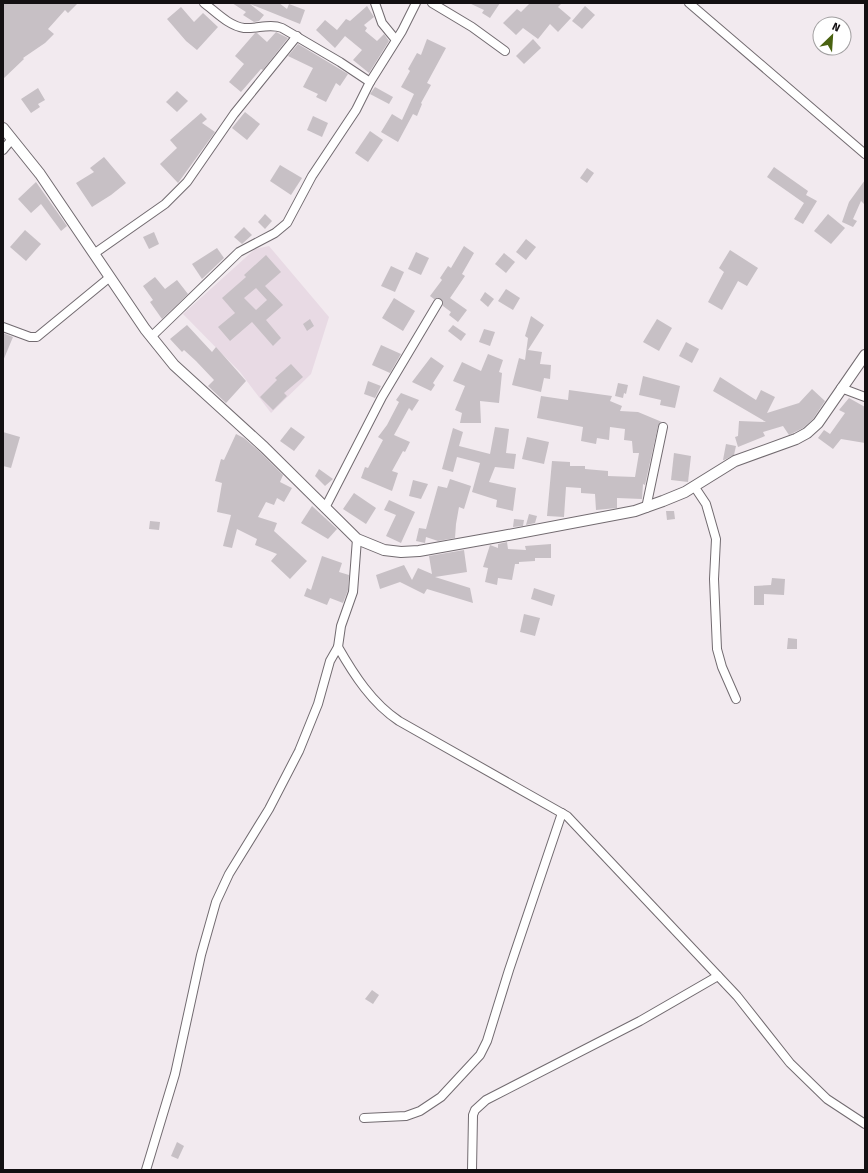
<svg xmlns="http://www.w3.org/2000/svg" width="868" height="1173" font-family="'Fira Sans',sans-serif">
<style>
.built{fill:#e8dae4}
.building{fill:#c7c0c5;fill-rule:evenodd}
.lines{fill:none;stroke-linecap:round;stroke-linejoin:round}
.minor-casing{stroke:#726b70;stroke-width:10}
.tertiary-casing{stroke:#726b70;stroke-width:12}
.minor{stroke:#fff;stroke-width:8}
.tertiary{stroke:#fff;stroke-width:10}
</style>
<rect width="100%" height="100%" fill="#f2eaef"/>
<!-- built -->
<polygon class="built" points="269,246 329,317 311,374 271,413 240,372 183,314 255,249"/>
<!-- building -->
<g class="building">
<polygon points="3,3 78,3 68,13 65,10 48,29 54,34 45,43 23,58 24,59 3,79"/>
<polygon points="232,3 279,3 287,9 289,4 305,10 300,24 250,4 264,15 259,21 254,22 243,15 246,12"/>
<polygon points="469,3 500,3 490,18 482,13 484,10"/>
<polygon points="530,3 562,3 558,7 571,18 558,32 550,24 538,39 523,28 516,35 503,23 517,9 521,12"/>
<polygon points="367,6 374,17 364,25 367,28 365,31 377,41 384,34 389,41 369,73 353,60 362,50 345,36 335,48 316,30 325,20 337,30 346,19 350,21"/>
<polygon points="585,6 595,15 582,29 572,21"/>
<polygon points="181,7 194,22 203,13 218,27 197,50 186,41 167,19"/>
<polygon points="276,32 288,38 263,70 261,69 241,92 229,82 244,64 235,56 255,33 257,33 267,42"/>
<polygon points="427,39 446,48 427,83 431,85 421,103 422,104 417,116 413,114 398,142 381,132 392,114 402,120 414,94 401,87 410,71 408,69 417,53 421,55"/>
<polygon points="533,39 541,48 524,64 516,56"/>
<polygon points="298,44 348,74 340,86 336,83 326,102 316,97 318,94 303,87 313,68 288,56"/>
<polygon points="375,87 393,97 389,104 370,94"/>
<polygon points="38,88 45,100 38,104 40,107 31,113 21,99"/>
<polygon points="177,91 188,101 177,112 166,102"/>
<polygon points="245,112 260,124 247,140 232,128"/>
<polygon points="201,113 207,119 202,123 215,132 178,183 160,164 177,148 170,140"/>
<polygon points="313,116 328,123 322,137 307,130"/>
<polygon points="370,131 383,140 368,162 355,153"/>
<polygon points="104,157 126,183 111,195 92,207 76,183 94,172 90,168"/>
<polygon points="280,165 302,178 291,195 270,181"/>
<polygon points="774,167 808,191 806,195 817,201 803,224 794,219 804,203 767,177"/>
<polygon points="587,168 594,173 587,183 580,178"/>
<polygon points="865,180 865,205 861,201 853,219 857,221 853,227 842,222 849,202"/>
<polygon points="36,182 67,226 61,231 41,204 31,213 18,199"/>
<polygon points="265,214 272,221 265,229 258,222"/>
<polygon points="828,214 845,228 831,244 814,231"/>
<polygon points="244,227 252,235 242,244 234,237"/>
<polygon points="25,230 41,244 26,261 10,247"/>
<polygon points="154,232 159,244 149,249 143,237"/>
<polygon points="526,239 536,247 526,260 516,252"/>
<polygon points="464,246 474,253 462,274 465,276 450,298 467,310 458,322 449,315 451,312 443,306 441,299 434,299 430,296 442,280 440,278 448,266 451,268"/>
<polygon points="217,248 224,258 202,279 192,264"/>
<polygon points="730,250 758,268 747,286 738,281 722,310 708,302 724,272 719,268"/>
<polygon points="416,252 429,258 421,275 408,269"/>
<polygon points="504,253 515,262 506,273 495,264"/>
<path d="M266,255L281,272L265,286L283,305L266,320L281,338L273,346L252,322L230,341L218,327L235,313L222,298L246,277L244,275ZM256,288L267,300L256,310L244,298Z"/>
<polygon points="391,266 404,272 395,292 381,286"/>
<polygon points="155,277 165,289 177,280 188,294 162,319 150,302 153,300 143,286"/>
<polygon points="506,289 520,298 513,310 498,301"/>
<polygon points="485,292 494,299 488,307 480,300"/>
<polygon points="394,298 415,311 403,331 382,318"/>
<polygon points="531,316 544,325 528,350 542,352 540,364 551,365 550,379 544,378 541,392 512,385 519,358 525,360 528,338 525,336"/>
<polygon points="310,319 314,326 307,331 303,324"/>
<polygon points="657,319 672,328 659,351 643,342"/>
<polygon points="187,325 212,352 216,347 246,381 226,403 208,386 214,380 196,361 184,350 182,352 170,339"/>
<polygon points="453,325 466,334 461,341 448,331"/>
<polygon points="484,329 495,332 490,346 479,342"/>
<polygon points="3,333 13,337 3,361"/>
<polygon points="686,342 699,349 692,363 679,356"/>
<polygon points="381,345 401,354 390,373 372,365"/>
<polygon points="488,354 503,360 499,372 502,373 499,403 480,401 481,423 460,423 462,413 455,410 465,386 453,381 462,362 481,371"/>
<polygon points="431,357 444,366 433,383 435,385 431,391 412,382"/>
<polygon points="291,364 303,377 284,393 287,396 273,410 260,397 277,380 275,378"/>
<polygon points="643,376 680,386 675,408 660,405 661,400 639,395"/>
<polygon points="720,377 756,400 761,390 775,397 767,413 799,403 812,389 825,401 813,419 803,428 789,435 783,426 763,432 765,436 738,447 735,437 738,436 739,421 766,422 713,391"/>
<polygon points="368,381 381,386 375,398 364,394"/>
<polygon points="618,383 628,385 626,394 624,393 623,398 615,396"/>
<polygon points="569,390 612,396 610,401 622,406 620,411 638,412 662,422 658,426 645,485 643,484 642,499 617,498 617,508 596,510 595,494 581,493 581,488 566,487 564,517 547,516 552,461 570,462 570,466 585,466 585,469 608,471 608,476 635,477 639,453 633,453 632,441 624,440 625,429 610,427 609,440 597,438 596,444 581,441 583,427 537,418 541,396 568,400"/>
<polygon points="401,393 419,400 412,411 409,408 394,435 410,442 405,452 403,451 392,471 398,473 392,491 361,478 365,467 368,468 383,440 378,437 387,425 399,402 396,400"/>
<polygon points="849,398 865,407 865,443 841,439 833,449 818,438 824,430 830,434 845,413 839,410"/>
<polygon points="291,427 305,437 294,451 280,441"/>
<polygon points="495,427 509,429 506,453 516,454 514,469 495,467 489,482 516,488 513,511 496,507 497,500 472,492 480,463 457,457 453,472 442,469 453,428 463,432 459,446 490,454"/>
<polygon points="3,432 20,437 11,468 3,466"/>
<polygon points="236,434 244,438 260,452 283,475 280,482 292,488 284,502 277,498 274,505 266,502 258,517 277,523 274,531 307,561 290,579 271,561 277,554 255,545 257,539 237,529 232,548 223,546 231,515 217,512 222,483 215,481 221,459 224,460"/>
<polygon points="527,437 549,442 544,464 522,459"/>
<polygon points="726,444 736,446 734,455 724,460 723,460"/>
<polygon points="674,453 691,456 688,482 671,480"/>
<polygon points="319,469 333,479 325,486 315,476"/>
<polygon points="450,479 471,486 464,509 459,507 456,524 455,538 438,541 426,537 425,543 416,541 419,528 426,529 438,486 447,488"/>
<polygon points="413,480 428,484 421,499 409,496"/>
<polygon points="354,493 376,508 366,524 343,509"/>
<polygon points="389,500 415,512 401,543 386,536 396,515 384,510"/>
<polygon points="312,506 337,529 328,539 301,523"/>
<polygon points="666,511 674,511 675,519 667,520"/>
<polygon points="529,514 537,516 535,523 526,525"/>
<polygon points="514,519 524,520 523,526 513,527"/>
<polygon points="150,521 160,522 159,530 149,529"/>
<polygon points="507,542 508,549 526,550 525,546 551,544 551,558 535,558 535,561 519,562 519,564 515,564 512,580 498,578 497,585 485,582 488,568 483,567 490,545 498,548 498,544"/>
<polygon points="464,550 467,572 435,577 470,588 473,603 427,589 424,594 400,582 380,589 376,575 404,565 412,580 418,568 432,574 429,556"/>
<polygon points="322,556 342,563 339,572 349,575 348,590 343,603 330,598 327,605 304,596 307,588 311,590"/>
<polygon points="772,578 785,579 784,595 764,594 764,605 754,605 754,586 771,585"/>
<polygon points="534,588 555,595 552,606 531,599"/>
<polygon points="524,614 540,618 535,636 520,632"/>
<polygon points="788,638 797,639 797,649 787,649"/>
<polygon points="372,990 379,995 373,1004 365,999"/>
<polygon points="177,1142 184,1146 178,1159 171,1156"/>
</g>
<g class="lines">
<!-- minor casing -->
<g class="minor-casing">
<g id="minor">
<path d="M204,3C216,12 229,26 244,28C257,29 270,23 282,28L340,62L370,82"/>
<polyline points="375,3 382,23 396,40"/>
<polyline points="432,3 472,27 505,51"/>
<polyline points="689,3 865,154"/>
<polyline points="3,150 12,139"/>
<polyline points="95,253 165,204 187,182 234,114 297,36"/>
<polyline points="3,327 30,337 37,337 110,277"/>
<polyline points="151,337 239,252 275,233 287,223 312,176 356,110 370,82 402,31 416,3"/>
<polyline points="841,388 865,397"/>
<polyline points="694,486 706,504 716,539 714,579 717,649 722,667 736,699"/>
<polyline points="325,508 382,397 438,303"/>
<polyline points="646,508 663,427"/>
<path d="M357,539L353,592L341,626L338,647C354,675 372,703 399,721L567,816L737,996L790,1063L827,1099L865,1124"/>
<polyline points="364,1118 406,1116 420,1111 441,1097 480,1055 487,1041 509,970 562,813"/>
<polyline points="146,1170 175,1074 201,955 216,902 229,874 269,809 299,751 318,704 330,661 338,647"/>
<polyline points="472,1170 473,1115 475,1110 486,1100 640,1021 718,976"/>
</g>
</g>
<!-- tertiary casing -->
<g class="tertiary-casing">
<polyline id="tertiary" points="3,128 40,174 145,329 174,365 264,447 357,539 384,550 401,552 419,551 503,536 635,511 663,501 685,492 735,461 796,439 807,433 818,423 865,355"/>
</g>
<!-- minor -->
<use href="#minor" class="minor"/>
<!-- tertiary -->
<use href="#tertiary" class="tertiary"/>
</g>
<!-- border -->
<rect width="868" height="1173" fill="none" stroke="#131012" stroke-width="8"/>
<!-- north arrow -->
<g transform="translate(832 36) rotate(25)"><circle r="19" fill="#ffffff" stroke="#a19fa0"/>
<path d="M0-3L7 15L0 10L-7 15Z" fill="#496210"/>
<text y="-6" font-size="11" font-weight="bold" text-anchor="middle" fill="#131012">N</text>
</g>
</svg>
